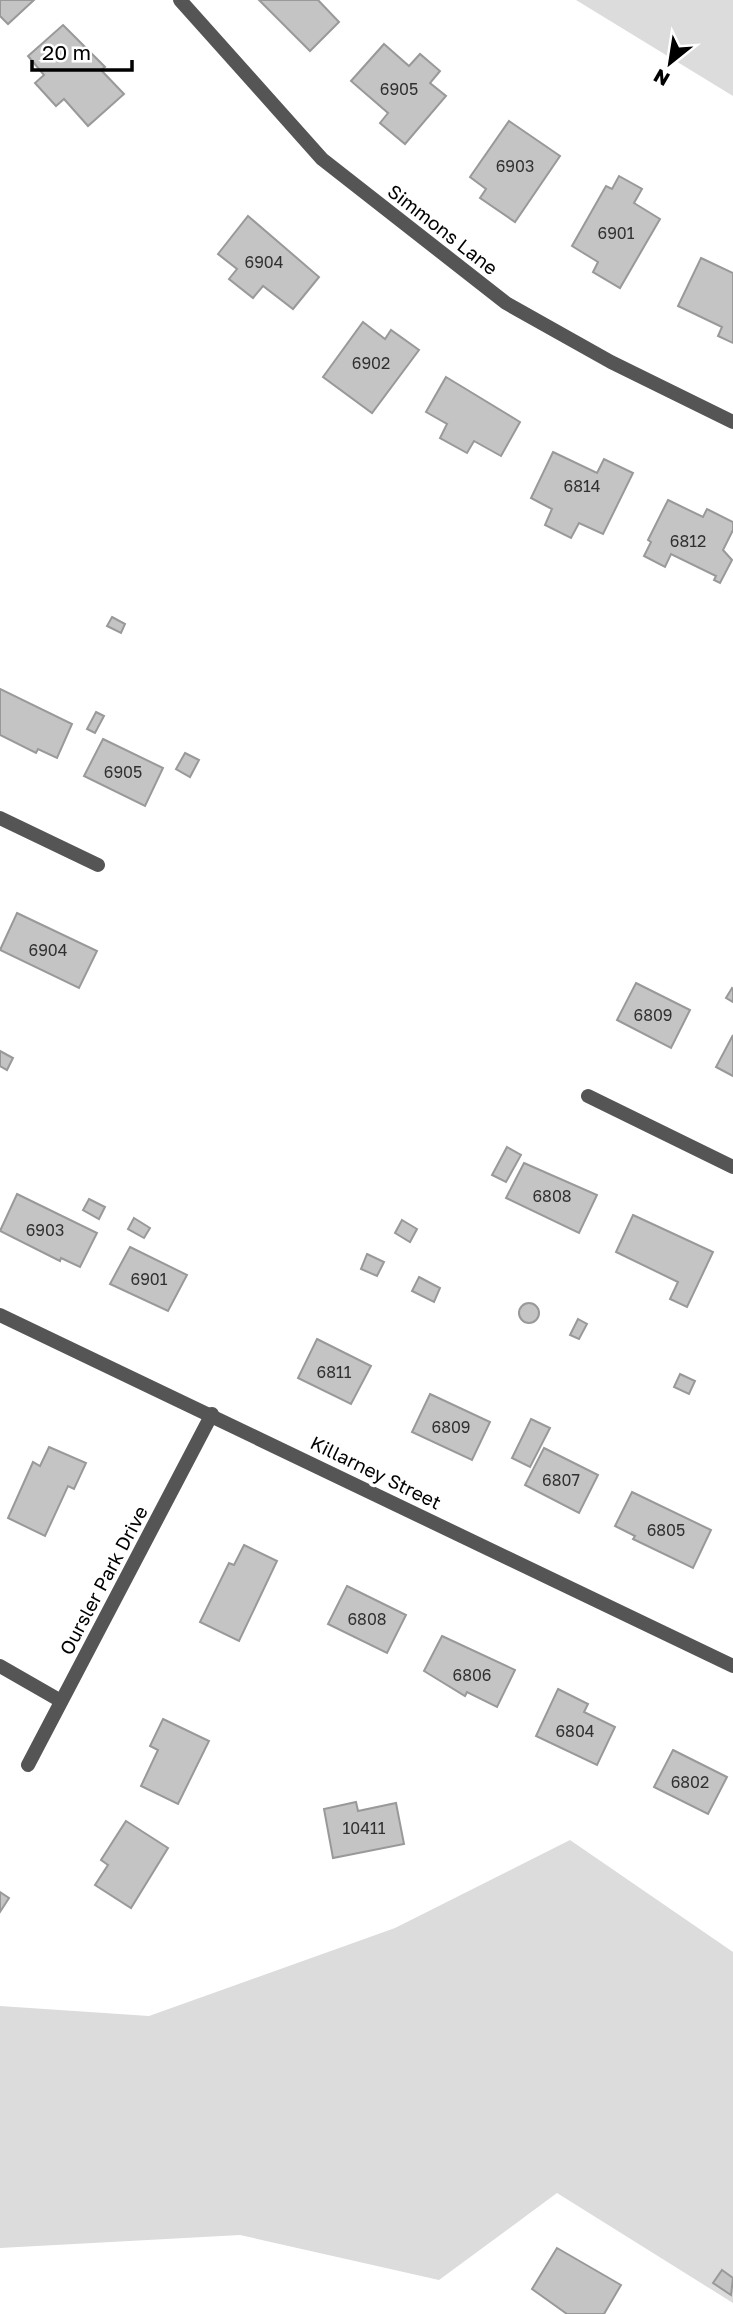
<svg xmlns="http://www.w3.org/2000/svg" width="733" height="2314" font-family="'Golos Text',sans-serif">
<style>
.green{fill:#dcdcdc}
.building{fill:#c4c4c4;stroke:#999;stroke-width:2}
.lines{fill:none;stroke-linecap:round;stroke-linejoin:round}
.lane{stroke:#555;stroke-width:14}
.street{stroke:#555;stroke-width:14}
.labels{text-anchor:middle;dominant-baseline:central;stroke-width:7;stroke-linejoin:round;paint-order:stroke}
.number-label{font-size:16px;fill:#313131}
.street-label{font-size:19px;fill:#000;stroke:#fff}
</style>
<rect width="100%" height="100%" fill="#fff"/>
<!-- green -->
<g class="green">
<polygon points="576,0 733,0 733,96"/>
<polygon points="570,1840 733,1952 733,2303 557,2193 439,2280 240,2235 0,2248 0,2006 149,2016 395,1928"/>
</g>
<!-- building -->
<g class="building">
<polygon points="0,0 34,0 8,24 0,16"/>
<polygon points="259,0 318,0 339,22 310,51"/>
<polygon points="63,25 105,67 101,70 124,94 88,126 64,99 56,106 35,83 44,75 28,56"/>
<polygon points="384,44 409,66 420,54 440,71 430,83 446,96 405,144 380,123 388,113 351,81"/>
<polygon points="509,121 560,156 515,222 480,198 486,189 470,177"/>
<polygon points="619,176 642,189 634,203 660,219 620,288 593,272 598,262 572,246 606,186 612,189"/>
<polygon points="248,216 319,277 293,309 263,286 253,298 229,279 237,269 218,254"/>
<polygon points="701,258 733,273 733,343 718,336 722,327 678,306"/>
<polygon points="363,322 385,339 391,330 419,350 372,413 323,377"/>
<polygon points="446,377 520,422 501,456 474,441 467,453 440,438 447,424 426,412"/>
<polygon points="553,452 597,473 604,459 633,473 603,534 579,523 571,538 545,525 552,509 531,498"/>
<polygon points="668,500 703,517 707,509 733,522 733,530 723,550 732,560 720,583 714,580 716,576 671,554 665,567 644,556 651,542 648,540"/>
<polygon points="112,617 125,624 121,633 107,626"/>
<polygon points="0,689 72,724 57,758 38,749 36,753 0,735"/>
<polygon points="96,712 104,716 95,733 87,729"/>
<polygon points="103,739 163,768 145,806 84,776"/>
<polygon points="185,753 199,760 190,777 176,769"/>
<polygon points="17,913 97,951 79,988 0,950"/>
<polygon points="636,983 690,1010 671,1048 617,1020"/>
<polygon points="732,988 733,989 733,1002 726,998"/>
<polygon points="733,1035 733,1076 716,1067"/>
<polygon points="0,1051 13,1058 7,1070 0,1066"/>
<polygon points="507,1147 521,1155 506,1182 492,1175"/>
<polygon points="524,1163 597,1195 579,1233 506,1198"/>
<polygon points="17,1194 97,1233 80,1267 61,1258 60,1261 0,1231"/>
<polygon points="89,1199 105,1207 99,1219 83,1210"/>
<polygon points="633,1215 713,1252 687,1307 670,1299 678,1282 616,1252"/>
<polygon points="134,1218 150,1228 144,1238 128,1229"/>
<polygon points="402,1220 417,1229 410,1242 395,1233"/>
<polygon points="130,1247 187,1275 168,1311 110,1284"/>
<polygon points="367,1254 384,1262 377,1276 361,1269"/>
<polygon points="419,1277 440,1288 434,1302 412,1291"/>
<circle cx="529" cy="1313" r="10"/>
<polygon points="578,1319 587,1324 579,1339 570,1335"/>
<polygon points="317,1339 371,1366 351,1404 298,1378"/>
<polygon points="680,1374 695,1381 689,1394 674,1387"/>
<polygon points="430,1394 490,1422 472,1460 412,1432"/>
<polygon points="531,1419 550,1428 530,1467 512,1458"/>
<polygon points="49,1447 86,1463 74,1489 68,1486 45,1536 8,1518 33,1462 40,1466"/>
<polygon points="544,1448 598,1475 579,1513 525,1485"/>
<polygon points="632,1492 711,1530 693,1568 633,1539 635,1536 615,1526"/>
<polygon points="244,1545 277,1561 239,1641 200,1622 229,1563 234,1565"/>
<polygon points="347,1586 406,1615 387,1653 328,1624"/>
<polygon points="442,1636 515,1670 497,1707 467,1692 465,1696 424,1671"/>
<polygon points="558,1689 588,1704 584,1712 615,1727 597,1765 536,1736"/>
<polygon points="163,1719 209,1741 178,1804 141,1786 158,1750 150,1746"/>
<polygon points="673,1750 727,1777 708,1814 654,1787"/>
<polygon points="356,1802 358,1811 396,1803 404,1844 333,1858 324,1809"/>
<polygon points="126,1821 168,1848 131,1908 95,1885 108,1865 101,1860"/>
<polygon points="0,1892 9,1898 0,1912"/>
<polygon points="557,2248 621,2285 604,2314 567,2314 532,2289"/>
<polygon points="722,2270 733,2278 731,2295 713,2283"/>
</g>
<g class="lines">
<!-- lane -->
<polyline class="lane" points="0,1666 61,1701"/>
<!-- street -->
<g class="street">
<polyline points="180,0 322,159 506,303 611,362 733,422"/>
<polyline points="0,818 98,865"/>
<polyline points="588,1096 733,1167"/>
<polyline points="0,1315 733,1666"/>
<polyline points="28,1765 212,1414"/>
</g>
</g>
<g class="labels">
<!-- number labels -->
<g class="number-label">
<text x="399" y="89">6905</text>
<text x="515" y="166">6903</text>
<text x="616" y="233">6901</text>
<text x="264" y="262">6904</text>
<text x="371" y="363">6902</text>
<text x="582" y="486">6814</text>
<text x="688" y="541">6812</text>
<text x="123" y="772">6905</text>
<text x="48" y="950">6904</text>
<text x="653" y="1015">6809</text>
<text x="552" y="1196">6808</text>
<text x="45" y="1230">6903</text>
<text x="149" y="1279">6901</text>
<text x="334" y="1372">6811</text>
<text x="451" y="1427">6809</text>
<text x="561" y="1480">6807</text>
<text x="666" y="1530">6805</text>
<text x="367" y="1619">6808</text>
<text x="472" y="1675">6806</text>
<text x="575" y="1731">6804</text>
<text x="690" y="1782">6802</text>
<text x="364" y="1828">10411</text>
</g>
<!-- street labels -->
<g class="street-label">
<text transform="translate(443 229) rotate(38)">Simmons Lane</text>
<text transform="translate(376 1472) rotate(26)">Killarney Street</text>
<text transform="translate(103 1580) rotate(-62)">Oursler Park Drive</text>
</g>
</g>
<!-- north arrow -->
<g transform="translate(670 63) rotate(210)" stroke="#ffffff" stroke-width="5" paint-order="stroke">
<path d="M0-5L12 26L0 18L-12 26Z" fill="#000000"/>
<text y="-10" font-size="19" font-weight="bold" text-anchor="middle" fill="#000000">N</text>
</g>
<!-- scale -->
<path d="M32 60v10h100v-10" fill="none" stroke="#000000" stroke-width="3.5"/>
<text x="42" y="60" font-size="21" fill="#000000" stroke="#ffffff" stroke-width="5" paint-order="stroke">20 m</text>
</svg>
